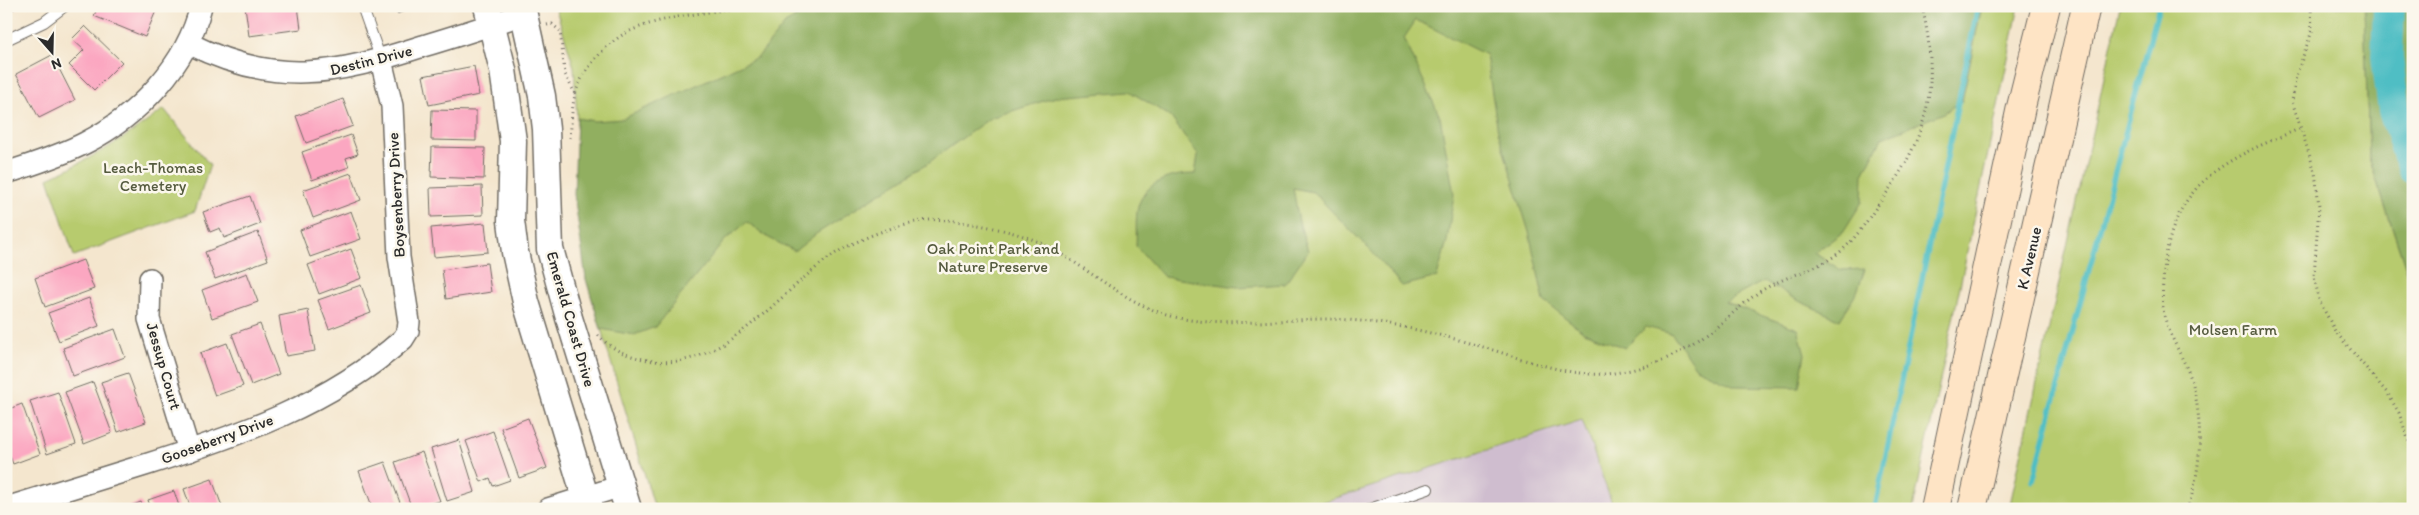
<svg xmlns="http://www.w3.org/2000/svg" width="2419" height="515" font-family="Itim,sans-serif">
<style>
.industrial{fill:#cfbdcf}
.green{fill:#b7cb6e;stroke:#717b4c}
.forest{fill:#91af61;stroke:#5e6d46}
.lines{fill:none;stroke-linecap:round;stroke-linejoin:round}
.stream{stroke:#4fbec4;stroke-width:5.5}
.river{stroke:#4fbec4;stroke-width:32}
.building{fill:#fba7c1}
.service-casing{stroke:#716c64;stroke-width:12}
.minor-casing{stroke:#716c64;stroke-width:24}
.tertiary-casing{stroke:#716c64;stroke-width:29}
.secondary-casing{stroke:#716c64;stroke-width:30}
.path{stroke:#716c64;stroke-width:3;stroke-dasharray:1 4;stroke-linecap:butt}
.service{stroke:#fff;stroke-width:10}
.minor{stroke:#fff;stroke-width:21}
.tertiary{stroke:#fff;stroke-width:26}
.secondary{stroke:#fee4c5;stroke-width:28}
.labels{text-anchor:middle;dominant-baseline:central;stroke-width:5;stroke-linejoin:round;paint-order:stroke}
.street-label{font-size:16px;fill:#2b2b2b;stroke:#fbf7ec}
.park-label{font-size:16px;fill:#555b3f;stroke:#fbf7ec}
</style>
<rect width="100%" height="100%" fill="#fbf7ec"/>
<filter id="ink" filterUnits="userSpaceOnUse"><feTurbulence type="fractalNoise" baseFrequency=".02" numOctaves="2"/><feDisplacementMap in="SourceGraphic" scale="10" xChannelSelector="R" yChannelSelector="G"/><feConvolveMatrix kernelMatrix="1 2 1 2 8 2 1 2 1" color-interpolation-filters="sRGB"/></filter>
<filter id="wash" filterUnits="userSpaceOnUse"><feTurbulence type="fractalNoise" baseFrequency=".0096" numOctaves="4" result="noise"/><feDisplacementMap in="SourceGraphic" scale="20" xChannelSelector="R" yChannelSelector="G"/><feGaussianBlur stdDeviation="1.12" result="paint"/><feColorMatrix in="noise" values="0 0 0 0 0 0 0 0 0 0 0 0 0 0 0 0 0 1.4 0 .05"/><feComposite in="paint" operator="in"/></filter>
<g filter="url(#wash)">
<rect width="100%" height="100%" fill="#f4e6ce"/>
<!-- industrial -->
<polygon class="industrial" points="1582,420 1614,509 1301,509"/>
<!-- green -->
<g class="green">
<polygon points="555,6 2019,6 1913,509 1614,509 1582,420 1301,509 655,509 586,279 574,67"/>
<polygon points="2120,6 2364,6 2369,158 2413,289 2413,509 2009,509"/>
<path d="M164,109L210,165L195,211L74,256L48,178C93,158 126,138 164,109Z"/>
</g>
<!-- forest -->
<g class="forest">
<path d="M815,6H1982L1962,101L1944,113L1882,138L1863,174L1862,202L1843,232L1814,253L1841,270L1865,269L1857,292L1840,320L1799,301L1764,281L1725,302L1798,329L1805,354L1799,387L1735,386L1696,368L1672,334L1646,327L1625,348L1584,332L1544,301L1529,232L1498,132L1486,55L1416,20L1404,38L1440,117L1454,194L1447,241L1437,277L1402,286L1373,253L1313,192L1293,188L1299,222L1308,251L1285,284L1238,287L1164,277L1136,246C1137,234 1135,219 1138,207C1145,181 1172,174 1195,174L1198,155L1170,116L1129,91L1056,97L990,118L928,163L816,234L795,251L769,238L747,222L725,240L655,327L634,335L601,329L586,279L574,194L577,118L594,121L622,119L758,57L785,24Z"/>
<polygon points="2364,6 2413,6 2413,289 2369,158"/>
</g>
<g class="lines">
<!-- stream -->
<g class="stream">
<polyline points="2033,481 2159,6"/>
<polyline points="1875,508 1978,6"/>
</g>
<!-- river -->
<polyline class="river" points="2389,6 2387,57 2394,111 2413,168"/>
</g>
<g id="blocks">
<!-- building -->
<g class="building">
<polygon points="6,6 22,6 6,12"/>
<polygon points="98,6 158,6 145,37 94,16"/>
<polygon points="245,6 298,6 301,29 249,36"/>
<polygon points="394,6 417,6 397,14"/>
<polygon points="85,26 122,62 94,90 69,65 84,50 72,39"/>
<polygon points="52,55 75,100 39,118 16,74"/>
<polygon points="474,66 479,95 429,105 423,76"/>
<polygon points="343,99 353,126 306,143 296,116"/>
<polygon points="432,110 476,111 476,141 431,140"/>
<polygon points="6,118 10,128 6,129"/>
<polygon points="351,135 358,154 346,158 349,167 312,180 302,152"/>
<polygon points="432,147 485,148 484,179 431,177"/>
<polygon points="351,173 361,200 313,218 303,190"/>
<polygon points="482,186 483,215 431,217 430,188"/>
<polygon points="250,196 260,224 224,238 220,228 210,232 203,212"/>
<polygon points="351,211 361,239 310,257 300,230"/>
<polygon points="485,223 488,252 434,257 431,228"/>
<polygon points="258,232 268,260 215,279 205,252"/>
<polygon points="351,249 362,278 319,294 308,265"/>
<polygon points="83,260 94,289 45,307 35,278"/>
<polygon points="487,263 491,292 446,299 442,270"/>
<polygon points="247,273 258,302 212,318 202,290"/>
<polygon points="361,285 371,313 329,329 318,300"/>
<polygon points="89,298 99,326 59,341 48,313"/>
<polygon points="308,310 315,351 286,356 279,316"/>
<polygon points="260,324 279,374 251,385 232,334"/>
<polygon points="115,329 125,357 73,376 63,348"/>
<polygon points="227,343 243,386 215,396 200,353"/>
<polygon points="128,373 146,422 118,432 101,382"/>
<polygon points="93,382 112,433 84,444 65,392"/>
<polygon points="58,392 76,444 47,454 30,401"/>
<polygon points="22,404 40,454 13,464 6,446 6,410"/>
<polygon points="528,418 547,468 519,478 501,428"/>
<polygon points="493,431 510,480 493,486 490,478 481,482 466,441"/>
<polygon points="459,440 475,492 447,501 431,449"/>
<polygon points="422,452 440,501 412,509 395,462"/>
<polygon points="385,462 402,508 399,509 373,509 359,471"/>
<polygon points="212,479 223,509 191,509 184,489"/>
<polygon points="174,491 180,509 151,509 148,500"/>
<polygon points="141,502 144,509 123,509"/>
</g>
</g>
</g>
<g filter="url(#ink)">
<use href="#blocks" fill-opacity="0" stroke="#716c64" stroke-width="1"/>
<g class="lines">
<!-- service casing -->
<g class="service-casing">
<g id="service">
<polyline points="362,6 381,60"/>
<polyline points="6,40 44,22 65,6"/>
<polyline points="1370,509 1428,489"/>
</g>
</g>
<!-- minor casing -->
<g class="minor-casing">
<g id="minor">
<path d="M188,43C275,87 334,75 423,46C457,36 490,25 524,14"/>
<path d="M6,173C33,164 60,156 85,143C138,116 187,65 201,6"/>
<polyline points="150,279 149,319 189,451"/>
<path d="M6,508C52,494 99,479 145,465C237,436 329,405 403,339L408,331L409,322L399,257L392,106L381,60"/>
<polyline points="548,509 621,486"/>
</g>
</g>
<!-- tertiary casing -->
<g class="tertiary-casing">
<g id="tertiary">
<polyline points="487,6 503,70 513,141 511,221 515,252 526,302 589,509"/>
<polyline points="522,6 542,96 546,129 550,249 569,318 628,509"/>
</g>
</g>
<!-- secondary casing -->
<g class="secondary-casing">
<g id="secondary">
<polyline points="1935,509 2021,107 2046,6"/>
<polyline points="1972,509 2086,6"/>
</g>
</g>
<!-- path -->
<g class="path">
<polyline points="2311,6 2312,31 2296,76 2292,101 2315,172 2319,206 2314,276 2319,300 2335,331 2388,394 2399,413 2413,453"/>
<polyline points="547,25 552,24 560,31 565,74 575,94"/>
<path d="M570,138C572,120 571,99 580,82C588,64 611,39 630,31C666,15 710,13 749,6"/>
<path d="M598,335C612,350 627,356 648,360C722,375 777,293 833,255C860,237 915,216 948,220C980,225 1014,230 1043,244C1089,267 1127,307 1179,318C1227,328 1278,319 1326,319C1391,320 1457,338 1518,358C1548,367 1583,378 1614,373C1638,370 1664,361 1684,350C1710,336 1732,312 1755,295C1779,277 1812,272 1836,255C1854,242 1866,222 1878,205C1928,137 1941,89 1922,6"/>
<path d="M2187,509C2202,471 2203,425 2193,385C2186,361 2170,339 2164,315C2161,298 2163,279 2165,262C2176,179 2231,157 2299,129"/>
</g>
<!-- service -->
<use href="#service" class="service"/>
<!-- minor -->
<use href="#minor" class="minor"/>
<!-- tertiary -->
<use href="#tertiary" class="tertiary"/>
<!-- secondary -->
<use href="#secondary" class="secondary"/>
</g>
</g>
<g class="labels">
<!-- street labels -->
<g class="street-label">
<text transform="translate(371 60) rotate(-14)">Destin Drive</text>
<text transform="translate(396 195) rotate(-93)">Boysenberry Drive</text>
<text transform="translate(2029 258) rotate(-77)">K Avenue</text>
<text transform="translate(571 319) rotate(74)">Emerald Coast Drive</text>
<text transform="translate(164 366) rotate(74)">Jessup Court</text>
<text transform="translate(217 439) rotate(-20)">Gooseberry Drive</text>
</g>
<!-- park labels -->
<g class="park-label">
<text x="153" y="167">Leach-Thomas<tspan x="153" dy="18">Cemetery</tspan></text>
<text x="993" y="248">Oak Point Park and<tspan x="993" dy="18">Nature Preserve</tspan></text>
<text x="2233" y="329">Molsen Farm</text>
</g>
</g>
<!-- margin -->
<rect width="2419" height="515" fill="none" stroke="#fbf7ec" stroke-width="25"/>
<!-- north arrow -->
<g transform="translate(52 52) rotate(160)" stroke="#fbf7ec" stroke-width="4" paint-order="stroke">
<path d="M0-4L9 19L0 12L-9 19Z" fill="#2b2b2b"/>
<text y="-8" font-size="14" font-weight="bold" text-anchor="middle" fill="#2b2b2b">N</text>
</g>
</svg>
